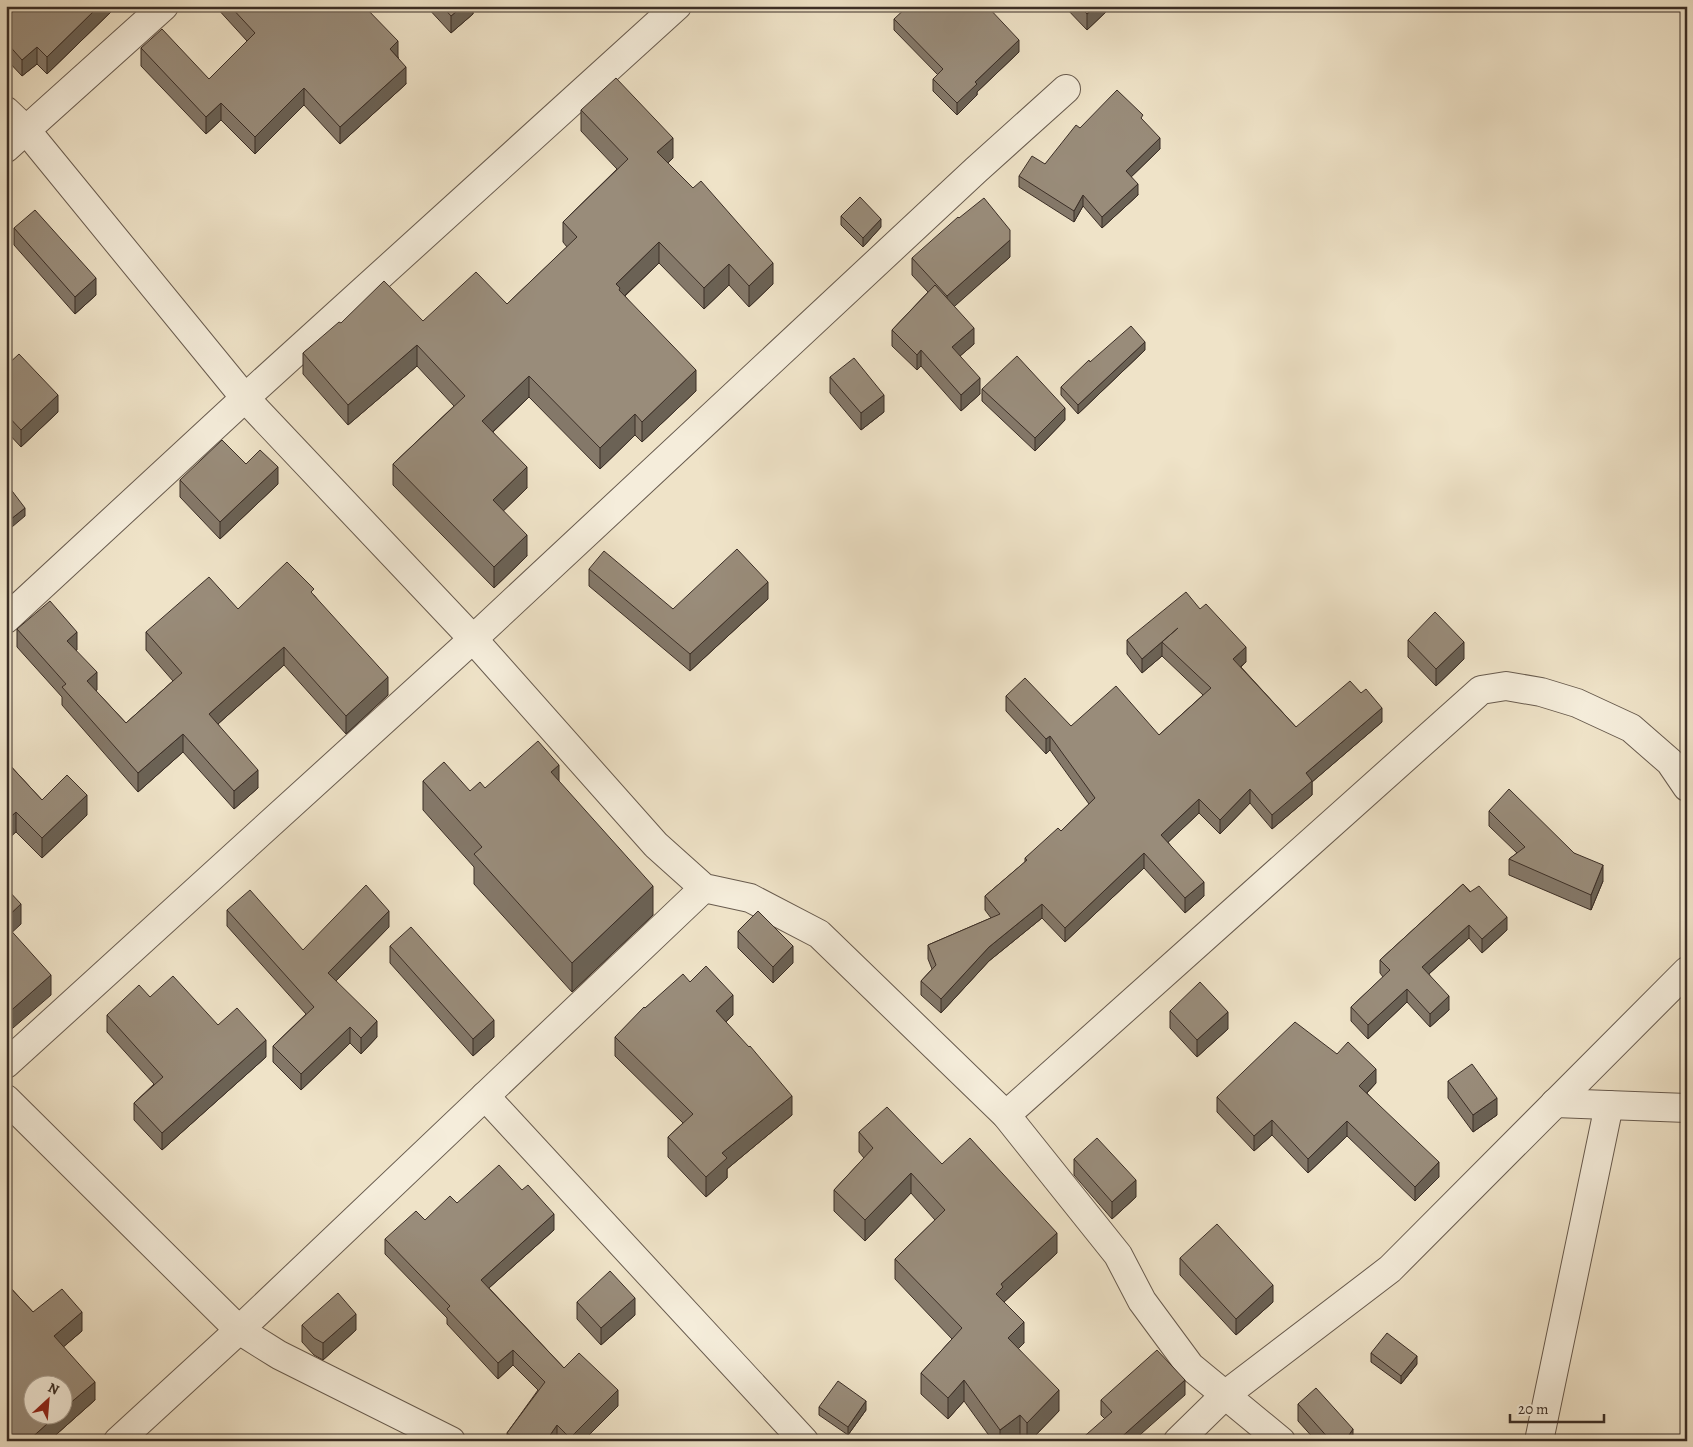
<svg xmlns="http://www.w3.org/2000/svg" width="1693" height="1447" font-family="Alegreya,serif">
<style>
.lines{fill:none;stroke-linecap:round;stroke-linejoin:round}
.minor-casing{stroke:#685b4e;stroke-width:30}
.minor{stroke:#f5eddb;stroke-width:28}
.wall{fill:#847869;stroke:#3b2e26}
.shaded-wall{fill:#6b6255;stroke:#3b2e26}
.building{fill:#998c7a;stroke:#3b2e26}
</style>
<rect width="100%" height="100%" fill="#efe3c8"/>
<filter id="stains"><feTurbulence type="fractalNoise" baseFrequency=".004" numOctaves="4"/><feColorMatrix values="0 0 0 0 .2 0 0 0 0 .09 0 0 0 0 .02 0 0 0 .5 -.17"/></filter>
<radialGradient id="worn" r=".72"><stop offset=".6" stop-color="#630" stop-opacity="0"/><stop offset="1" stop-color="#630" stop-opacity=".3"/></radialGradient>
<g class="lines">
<!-- minor casing -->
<g class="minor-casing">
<g id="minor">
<polyline points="6,111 26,130 245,398 473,639 656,845 704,888 750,898 819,934 1006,1115 1118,1255 1142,1301 1190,1366 1281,1441"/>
<polyline points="6,148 164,6"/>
<polyline points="6,619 245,398 677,6"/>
<polyline points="6,1064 473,639 976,170 1066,89"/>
<polyline points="485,1096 804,1441"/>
<polyline points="6,1099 239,1330 279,1355 451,1441"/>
<polyline points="1555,1103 1687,1108"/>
<polyline points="1006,1115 1481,690 1506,686 1541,692 1577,703 1631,728 1670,762 1687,787"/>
<polyline points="118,1441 239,1330 704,888"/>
<polyline points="1178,1441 1225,1395 1390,1269 1687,971"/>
<polyline points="1539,1441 1609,1105"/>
</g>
</g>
<!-- minor -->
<use href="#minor" class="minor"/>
</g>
<!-- wall -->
<g class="wall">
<polygon points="6,6 116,6 116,7 47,74 37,64 22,76 6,59"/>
<polygon points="216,6 364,6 398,57 406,84 340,144 304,105 255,154 221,120 206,134 141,66 141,48 209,79 247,41 216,7"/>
<polygon points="426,6 473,6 473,14 451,33"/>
<polygon points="852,6 861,6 856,11"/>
<polygon points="1064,6 1109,6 1109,9 1087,30"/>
<polygon points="894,19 1019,52 977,92 977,95 957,115 933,91 933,79 938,75 894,30"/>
<polygon points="581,110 673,158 668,163 773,284 749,307 729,285 704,309 659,263 625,296 696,391 642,442 635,435 600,469 529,397 493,432 527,488 503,511 527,556 494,588 393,485 393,464 454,406 417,366 348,425 303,374 303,353 341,323 423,321 507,304 567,247 563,242 563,222 617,169 581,131"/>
<polygon points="1143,121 1160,149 1131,177 1138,195 1102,228 1083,206 1074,222 1019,187 1019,176 1045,164 1080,128"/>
<polygon points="841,216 881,227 863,247 841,225"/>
<polygon points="14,228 96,295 75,314 14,245"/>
<polygon points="1010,257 954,306 974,344 960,356 980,394 961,411 921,366 917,370 892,346 892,330 928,292 912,275 912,258"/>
<polygon points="1145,350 1078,414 1061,395 1061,387 1090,362"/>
<polygon points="6,366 58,412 21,447 6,431"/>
<polygon points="830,377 884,412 861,430 830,393"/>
<polygon points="982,389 1065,420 1035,451 982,401"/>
<polygon points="246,464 278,484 220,539 180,497 180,480"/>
<polygon points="589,569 673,609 768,599 690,671 589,586"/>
<polygon points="314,595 388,695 346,734 284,665 218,724 258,788 234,809 183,752 138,792 62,705 62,697 17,647 17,629 77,650 76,651 96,691 126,723 173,681 146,650 146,632 238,609"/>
<polygon points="1200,609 1246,662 1241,667 1296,727 1382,722 1312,782 1312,795 1272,829 1250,803 1220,834 1199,813 1168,842 1204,896 1185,913 1144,868 1065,942 1042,918 989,961 941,1013 921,995 921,981 932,969 928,959 928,945 991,918 985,910 985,896 1025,862 1025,858 1061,831 1089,804 1050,750 1046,754 1006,711 1006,696 1071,726 1159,735 1203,695 1162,656 1142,673 1127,654 1127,640"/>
<polygon points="1408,640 1464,659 1436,686 1408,657"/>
<polygon points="6,761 42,800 87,815 42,858 16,832"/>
<polygon points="423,781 470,791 485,788 559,782 653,915 572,992 474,884 474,867 423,810"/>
<polygon points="1489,811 1574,853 1603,881 1591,910 1509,875 1509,859 1517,853 1489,826"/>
<polygon points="1463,884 1507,930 1482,953 1469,938 1429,974 1449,1010 1430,1027 1407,1002 1368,1039 1351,1021 1351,1007 1383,977 1380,973 1380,960"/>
<polygon points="227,910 303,950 389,927 336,981 377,1037 361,1054 350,1043 301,1090 273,1062 273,1046 306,1014 227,926"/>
<polygon points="738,931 793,963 773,983 738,948"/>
<polygon points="390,946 494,1037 473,1056 390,963"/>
<polygon points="690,982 733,1015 726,1022 792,1115 727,1169 727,1178 706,1197 668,1157 668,1137 683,1123 615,1056 615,1037 645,1008"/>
<polygon points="150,997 218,1025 266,1057 162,1150 134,1120 134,1103 154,1084 107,1032 107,1015"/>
<polygon points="1170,1011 1228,1029 1197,1057 1170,1028"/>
<polygon points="1337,1054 1376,1083 1367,1093 1439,1177 1415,1201 1347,1136 1308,1173 1272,1135 1254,1151 1217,1112 1217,1097"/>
<polygon points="1448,1081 1497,1115 1473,1132 1448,1098"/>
<polygon points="859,1132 942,1164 1057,1253 1004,1302 1024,1343 1018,1348 1059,1411 1030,1441 1024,1441 1020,1436 1014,1441 993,1441 964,1401 948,1419 921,1394 921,1373 952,1339 895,1279 895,1259 935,1220 911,1193 865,1241 834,1211 834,1190 864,1158 859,1152"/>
<polygon points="1074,1159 1136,1197 1112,1219 1074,1175"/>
<polygon points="457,1203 554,1230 489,1288 564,1368 618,1406 583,1441 507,1441 507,1433 538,1390 513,1365 498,1379 447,1324 447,1318 385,1254 385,1239 425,1220"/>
<polygon points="1180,1258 1273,1302 1236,1335 1180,1275"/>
<polygon points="6,1283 33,1312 82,1331 63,1347 95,1400 49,1441 6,1441"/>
<polygon points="577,1302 635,1315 601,1345 577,1319"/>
<polygon points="302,1325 356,1330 323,1360 314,1355 302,1342"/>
<polygon points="1371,1353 1417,1364 1401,1384 1371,1362"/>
<polygon points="1185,1395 1105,1419 1101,1415 1101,1400"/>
<polygon points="1298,1404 1353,1441 1316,1441 1298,1421"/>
<polygon points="819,1407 866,1410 848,1435 819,1415"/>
</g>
<!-- shaded-wall -->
<g class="shaded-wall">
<polygon points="99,6 116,6 116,7 47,74 47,57"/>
<polygon points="463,6 473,6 473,14 451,33 451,16"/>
<polygon points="856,6 861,6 856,11"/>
<polygon points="1096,6 1109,6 1109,9 1087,30 1087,14"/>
<polygon points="1019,40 1019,52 977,92 977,95 957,115 957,103 975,82"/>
<polygon points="398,41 398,58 390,49"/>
<polygon points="37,47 37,64 22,76 22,60"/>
<polygon points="406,67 406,84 340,144 340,127"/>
<polygon points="304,88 304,105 255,154 255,137"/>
<polygon points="221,103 221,120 206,134 206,117"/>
<polygon points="673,138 673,158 657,173 657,152"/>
<polygon points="1160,138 1160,149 1126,182 1126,171"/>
<polygon points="1138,184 1138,195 1102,228 1102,217"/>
<polygon points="1083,195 1083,206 1074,222 1074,211"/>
<polygon points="881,219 881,227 863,247 863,238"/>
<polygon points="1010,240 1010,257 947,313 947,296"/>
<polygon points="659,242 659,263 620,300 616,284"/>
<polygon points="773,263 773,284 749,307 749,286"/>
<polygon points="729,264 729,285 704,309 704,288"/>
<polygon points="96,278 96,295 75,314 75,297"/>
<polygon points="974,328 974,344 952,363 952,347"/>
<polygon points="1145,342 1145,350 1078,414 1078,405"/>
<polygon points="417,345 417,366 348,425 348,405"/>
<polygon points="921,350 921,366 917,370 917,355"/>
<polygon points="696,370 696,391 642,442 642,422"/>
<polygon points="529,376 529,397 482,442 482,421"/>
<polygon points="980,378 980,394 961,411 961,395"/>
<polygon points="58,395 58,412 21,447 21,430"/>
<polygon points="884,395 884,412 861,430 861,413"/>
<polygon points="1065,408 1065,420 1035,451 1035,438"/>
<polygon points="635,414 635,435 600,469 600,448"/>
<polygon points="278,467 278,484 220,539 220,522"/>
<polygon points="527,467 527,488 493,521 493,500"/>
<polygon points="25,508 25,516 6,532 6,523"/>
<polygon points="527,535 527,556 494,588 494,567"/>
<polygon points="768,582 768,599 690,671 690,654"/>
<polygon points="1178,628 1162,642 1162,656 1142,673 1142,659"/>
<polygon points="77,632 77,650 67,659 67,641"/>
<polygon points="1464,642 1464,659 1436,686 1436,669"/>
<polygon points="284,647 284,665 209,732 209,714"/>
<polygon points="1246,647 1246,662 1233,673 1233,659"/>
<polygon points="97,672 97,690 87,699 87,681"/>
<polygon points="388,677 388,695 346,734 346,716"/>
<polygon points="1382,708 1382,722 1312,782 1312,795 1272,829 1272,815 1306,773"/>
<polygon points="183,734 183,752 138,792 138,773"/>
<polygon points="1050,736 1050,750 1046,754 1046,739"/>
<polygon points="559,765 559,794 551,772"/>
<polygon points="258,770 258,788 234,809 234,791"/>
<polygon points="1250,789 1250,803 1220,834 1220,820"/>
<polygon points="87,795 87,815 42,858 42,838"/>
<polygon points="1199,799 1199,813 1161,849 1161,835"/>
<polygon points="16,812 16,832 6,841 6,821"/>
<polygon points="1144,853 1144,868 1065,942 1065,928"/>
<polygon points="1603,865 1603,881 1591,910 1591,895"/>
<polygon points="1204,882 1204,896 1185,913 1185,898"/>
<polygon points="653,886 653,915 572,992 572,963"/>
<polygon points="21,904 21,924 6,938 6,918"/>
<polygon points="1042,904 1042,918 989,961 941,1013 941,999 989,947"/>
<polygon points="389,911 389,927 328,989 328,973"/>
<polygon points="1507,917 1507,930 1482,953 1482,939"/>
<polygon points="1469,925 1469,938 1422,980 1422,967"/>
<polygon points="793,946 793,963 773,983 773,967"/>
<polygon points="51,975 51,995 6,1034 6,1015"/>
<polygon points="1407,989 1407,1002 1368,1039 1368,1025"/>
<polygon points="733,995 733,1015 716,1031 716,1011"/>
<polygon points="1449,996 1449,1010 1430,1027 1430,1014"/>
<polygon points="1228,1012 1228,1029 1197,1057 1197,1040"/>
<polygon points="494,1020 494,1037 473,1056 473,1039"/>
<polygon points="377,1021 377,1037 361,1054 361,1038"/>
<polygon points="350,1027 350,1043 301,1090 301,1074"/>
<polygon points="266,1040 266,1057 162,1150 162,1133"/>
<polygon points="1376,1069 1376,1083 1359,1101 1359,1086"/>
<polygon points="792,1096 792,1115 727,1169 727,1178 706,1197 706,1177 722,1153"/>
<polygon points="1497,1098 1497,1115 1473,1132 1473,1115"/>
<polygon points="1272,1120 1272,1135 1254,1151 1254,1136"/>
<polygon points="1347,1121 1347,1136 1308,1173 1308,1159"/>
<polygon points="1439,1162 1439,1177 1415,1201 1415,1187"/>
<polygon points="911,1173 911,1193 865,1241 865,1220"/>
<polygon points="1136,1180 1136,1197 1112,1219 1112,1202"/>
<polygon points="554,1214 554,1230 481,1295 481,1280"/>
<polygon points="1057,1233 1057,1253 1003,1303 996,1294 1001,1284"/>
<polygon points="1273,1285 1273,1302 1236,1335 1236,1319"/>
<polygon points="635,1298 635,1315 601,1345 601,1328"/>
<polygon points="82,1312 82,1331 54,1355 54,1336"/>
<polygon points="356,1314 356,1330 323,1360 323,1343"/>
<polygon points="1024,1322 1024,1343 1008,1359 1008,1338"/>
<polygon points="513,1350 513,1365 498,1379 498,1363"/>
<polygon points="1417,1356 1417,1364 1401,1384 1401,1376"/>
<polygon points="964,1380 964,1401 948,1419 948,1398"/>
<polygon points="1185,1380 1185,1395 1133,1441 1117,1441"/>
<polygon points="95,1382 95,1400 49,1441 28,1441 58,1414 62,1414 62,1410"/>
<polygon points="618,1390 618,1406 583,1441 570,1441 570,1438"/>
<polygon points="1059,1390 1059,1411 1030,1441 1027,1441 1027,1423"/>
<polygon points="866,1401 866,1410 848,1435 848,1427"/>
<polygon points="1020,1415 1020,1436 1014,1441 1000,1441 1000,1430"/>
<polygon points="557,1425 557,1440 546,1441"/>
<polygon points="1353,1429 1353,1441 1345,1441"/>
</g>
<!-- building -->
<g class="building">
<polygon points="6,6 99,6 47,57 37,47 22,60 6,42 6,17 10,14 6,10"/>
<polygon points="230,6 364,6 398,41 390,49 406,67 340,127 304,88 255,137 221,103 206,117 141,48 162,29 209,79 255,33"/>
<polygon points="442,6 463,6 451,16"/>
<polygon points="908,6 987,6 1019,40 975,82 977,84 957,103 933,79 943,69 894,19"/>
<polygon points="1079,6 1096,6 1087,14"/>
<polygon points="616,78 673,138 657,152 693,188 701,181 773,263 749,286 729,264 704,288 659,242 616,284 620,288 619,290 696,370 642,422 635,414 600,448 529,376 482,421 527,467 493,500 527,535 494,567 393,464 465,396 417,345 348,405 303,353 339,322 341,323 384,281 423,321 476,272 507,304 577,237 563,222 628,159 581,110"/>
<polygon points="1117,90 1143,115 1141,118 1160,138 1126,171 1138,184 1102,217 1083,195 1074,211 1019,176 1032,156 1045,164 1076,125 1080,128"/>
<polygon points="860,197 881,219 863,238 841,216"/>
<polygon points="984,198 1010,230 1010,240 947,296 912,258 958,217 959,218"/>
<polygon points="35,210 96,278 75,297 14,228"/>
<polygon points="935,285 974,328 952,347 980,378 961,395 921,350 917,355 892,330"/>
<polygon points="1131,326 1145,342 1078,405 1061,387 1089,360 1090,362"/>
<polygon points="19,354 58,395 21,430 6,414 6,366"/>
<polygon points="1017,356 1065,408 1035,438 982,389"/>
<polygon points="854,358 884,395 861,413 830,377"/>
<polygon points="222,440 246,464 260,450 278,467 220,522 180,480"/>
<polygon points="6,483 25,508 6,523"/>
<polygon points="737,549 768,582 690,654 589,569 604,551 673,609"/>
<polygon points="287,562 314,589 311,592 388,677 346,716 284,647 209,714 258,770 234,791 183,734 138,773 62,687 66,684 17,629 50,601 77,632 67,641 97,672 87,681 126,723 182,673 146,632 209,577 238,609"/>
<polygon points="1186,592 1200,609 1206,604 1246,647 1233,659 1296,727 1350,681 1361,693 1366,689 1382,708 1306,773 1312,781 1272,815 1250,789 1220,820 1199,799 1161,835 1204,882 1185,898 1144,853 1065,928 1042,904 989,947 941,999 921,981 936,965 928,945 1000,914 985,896 1027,860 1025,858 1058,828 1061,831 1095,798 1050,736 1046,739 1006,696 1025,678 1071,726 1116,686 1159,735 1211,688 1162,642 1178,628 1142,659 1127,640"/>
<polygon points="1435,612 1464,642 1436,669 1408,640"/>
<polygon points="538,741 559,765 551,772 653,886 572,963 474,854 482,847 423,781 444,762 470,791 480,782 485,788"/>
<polygon points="6,761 42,800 67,775 87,795 42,838 16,812 6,821"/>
<polygon points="1509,789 1574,853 1603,865 1591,895 1509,859 1525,847 1489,811"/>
<polygon points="1463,884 1470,892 1479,886 1507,917 1482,939 1469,925 1422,967 1449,996 1430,1014 1407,989 1368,1025 1351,1007 1390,970 1380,960"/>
<polygon points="366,885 389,911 328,973 377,1021 361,1038 350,1027 301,1074 273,1046 314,1007 227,910 250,890 303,950"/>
<polygon points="6,888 21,904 6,918"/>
<polygon points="758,911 793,946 773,967 738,931"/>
<polygon points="6,925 51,975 6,1015"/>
<polygon points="411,927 494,1020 473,1039 390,946"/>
<polygon points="706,966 733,995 716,1011 749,1047 750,1046 792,1096 722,1153 727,1158 706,1177 668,1137 693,1114 615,1037 644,1007 645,1008 683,974 690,982"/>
<polygon points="173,976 218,1025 237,1008 266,1040 162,1133 134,1103 163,1077 107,1015 139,985 150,997"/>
<polygon points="1200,982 1228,1012 1197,1040 1170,1011"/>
<polygon points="1295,1022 1337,1054 1348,1042 1376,1069 1359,1086 1439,1162 1415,1187 1347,1121 1308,1159 1272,1120 1254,1136 1217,1097"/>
<polygon points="1472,1064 1497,1098 1473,1115 1448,1081"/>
<polygon points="887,1107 942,1164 970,1138 1057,1233 1001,1284 1003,1287 996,1294 1024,1322 1008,1338 1059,1390 1027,1423 1020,1415 1000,1430 964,1380 948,1398 921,1373 962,1328 895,1259 945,1210 911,1173 865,1220 834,1190 873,1148 859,1132"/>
<polygon points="1097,1138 1136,1180 1112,1202 1074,1159"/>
<polygon points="499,1165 522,1190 528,1185 554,1214 481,1280 564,1368 579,1353 618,1390 570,1438 557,1425 546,1441 518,1441 507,1433 545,1382 513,1350 498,1363 447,1309 450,1306 385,1239 416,1211 425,1220 450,1196 457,1203"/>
<polygon points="1217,1224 1273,1285 1236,1319 1180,1258"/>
<polygon points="610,1271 635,1298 601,1328 577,1302"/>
<polygon points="6,1283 33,1312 62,1289 82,1312 54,1336 95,1382 62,1410 62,1384 32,1384 32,1414 58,1414 28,1441 16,1441 6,1430"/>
<polygon points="338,1293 356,1314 323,1343 314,1338 302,1325"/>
<polygon points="1387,1333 1417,1356 1401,1376 1371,1353"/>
<polygon points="1157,1350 1185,1380 1117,1441 1079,1441 1112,1412 1101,1400"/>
<polygon points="838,1381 866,1401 848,1427 819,1407"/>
<polygon points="1316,1388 1353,1429 1345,1441 1331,1441 1298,1404"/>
</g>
<!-- margin -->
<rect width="1693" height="1447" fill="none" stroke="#efe3c8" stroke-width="25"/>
<rect x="8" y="8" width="1678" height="1432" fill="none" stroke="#3b2e26" stroke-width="2.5"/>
<rect x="12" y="12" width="1668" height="1422" fill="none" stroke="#3b2e26"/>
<!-- north arrow -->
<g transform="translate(48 1400) rotate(26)"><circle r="24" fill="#f5eddb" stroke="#aba193"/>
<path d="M0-4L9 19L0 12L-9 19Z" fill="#8f2418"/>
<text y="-8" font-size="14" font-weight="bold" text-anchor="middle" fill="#3b2e26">N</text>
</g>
<!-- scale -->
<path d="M1510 1414v8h94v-8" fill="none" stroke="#3b2e26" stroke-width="2.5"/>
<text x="1518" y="1414" font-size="15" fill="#3b2e26" stroke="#f5eddb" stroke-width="4" paint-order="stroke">20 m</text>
<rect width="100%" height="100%" filter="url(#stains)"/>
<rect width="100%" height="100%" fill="url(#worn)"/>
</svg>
